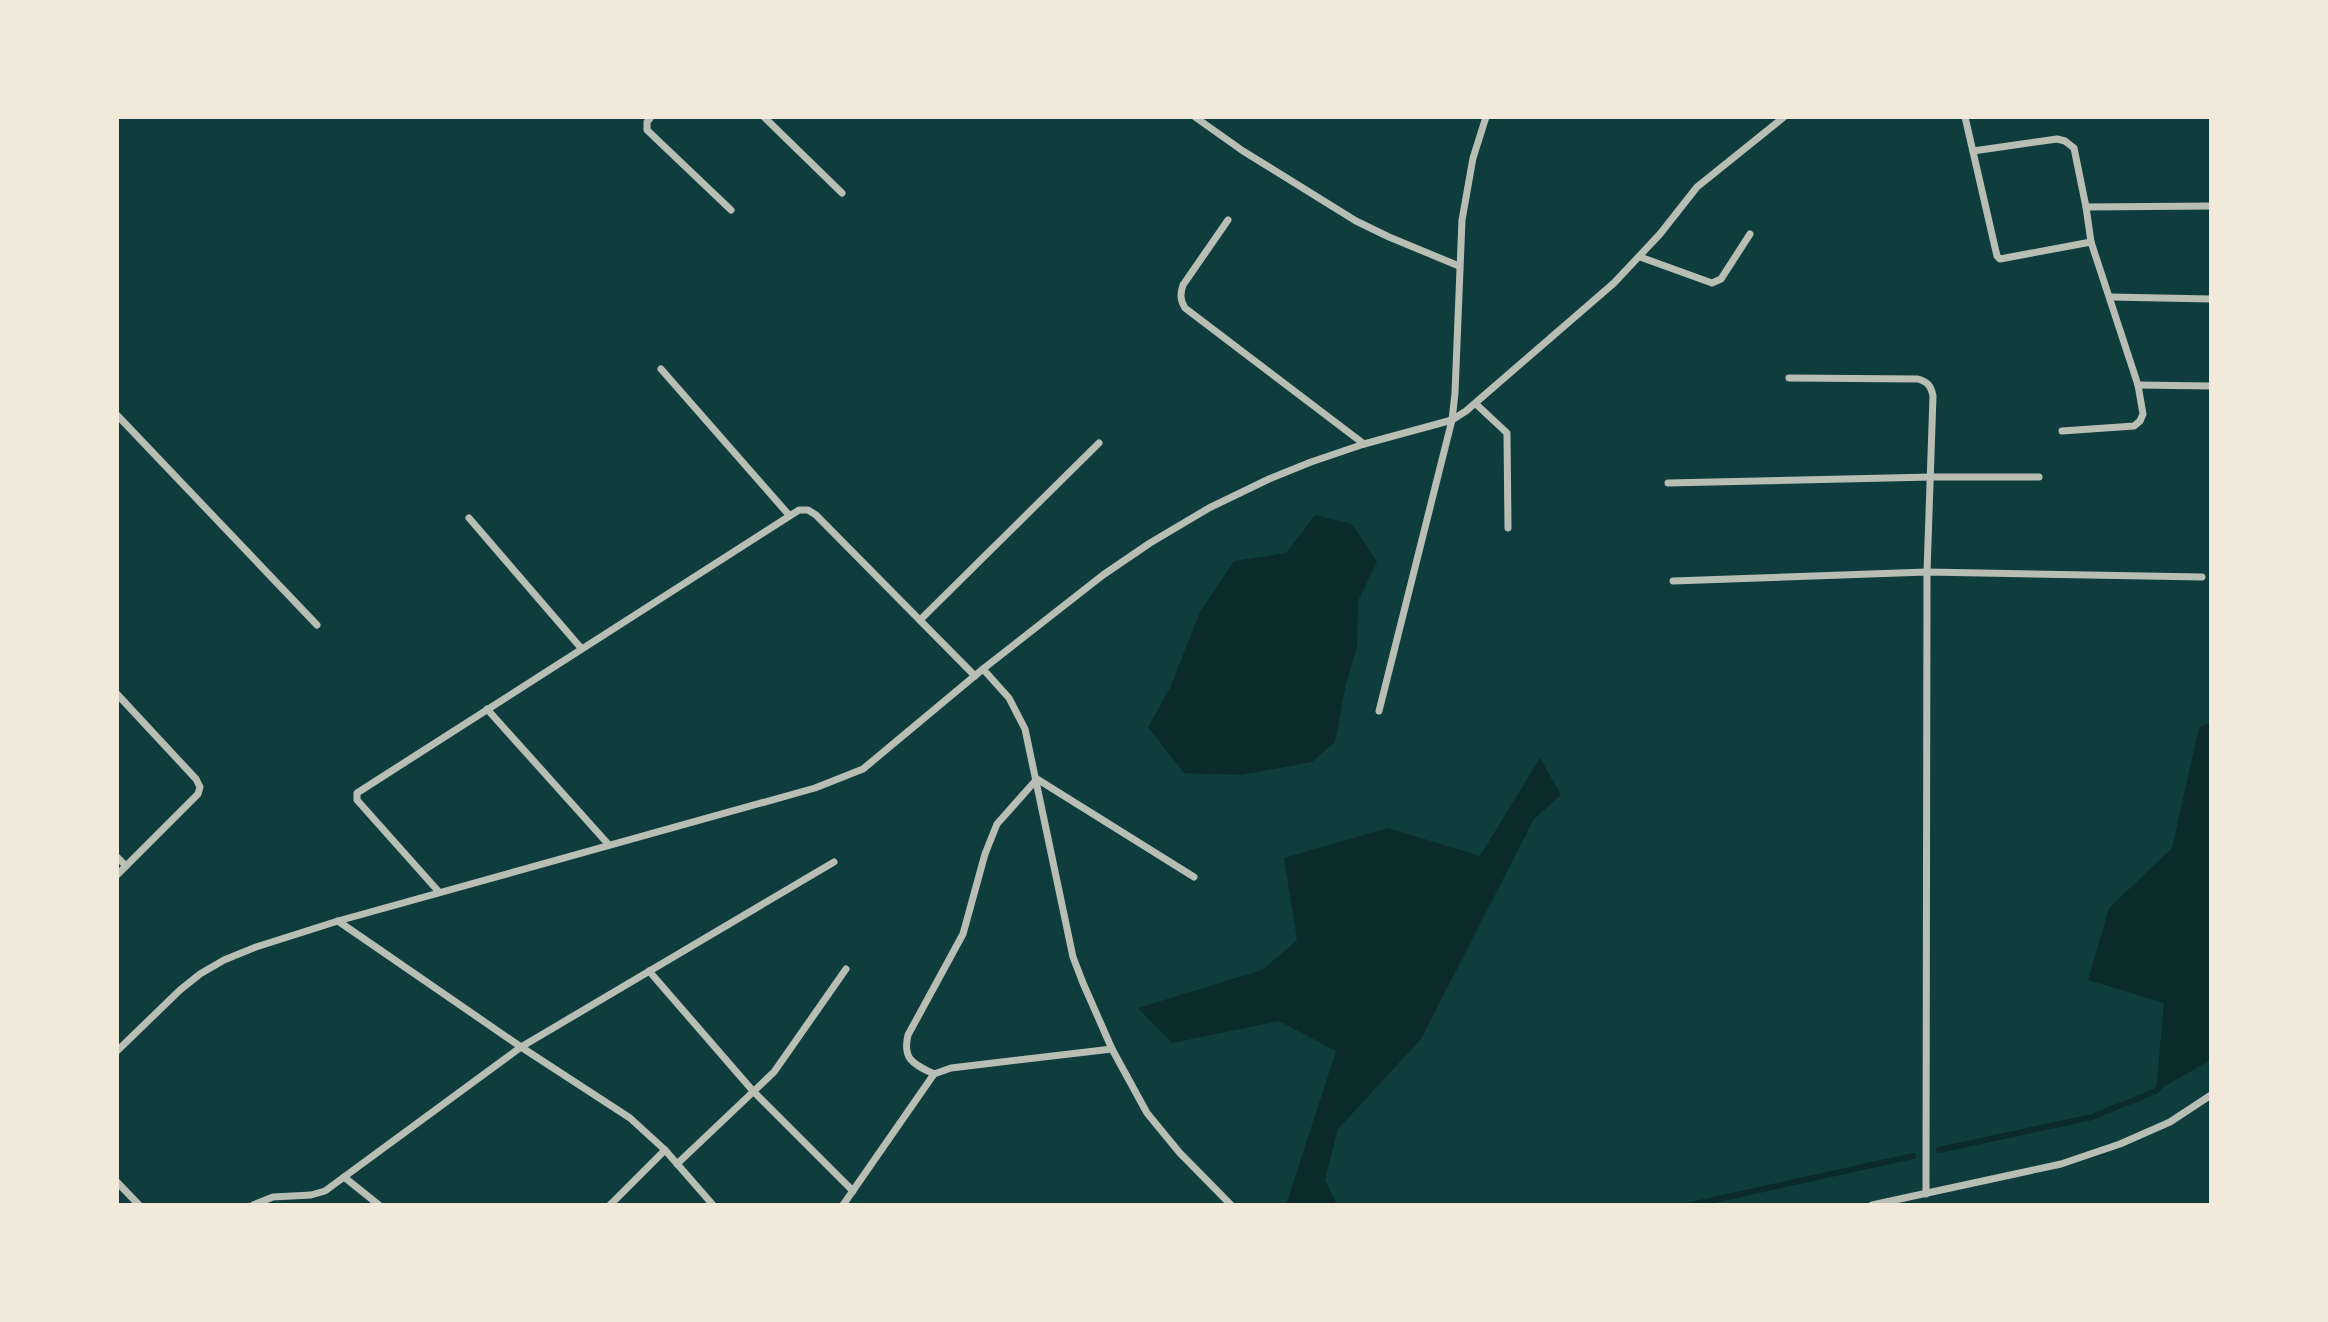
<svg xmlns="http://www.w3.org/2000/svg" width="2328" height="1322" font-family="'Golos Text',sans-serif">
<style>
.water{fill:#0a2a2b}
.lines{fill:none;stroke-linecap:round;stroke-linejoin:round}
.stream{stroke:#0a2a2b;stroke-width:6}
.minor{stroke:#b8beb3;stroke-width:7}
</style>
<rect width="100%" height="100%" fill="#0f3d3e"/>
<!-- water -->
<g class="water">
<polygon points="1315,515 1352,524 1377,562 1358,601 1357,647 1346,684 1335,742 1312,762 1241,775 1184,773 1148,727 1170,688 1200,612 1234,561 1286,553"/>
<polygon points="2211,722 2211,1060 2156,1091 2164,1003 2088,980 2109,908 2172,848 2199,727"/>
<polygon points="1540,758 1561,795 1534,819 1421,1039 1338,1129 1325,1180 1337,1205 1286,1205 1336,1051 1279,1021 1172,1043 1138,1008 1262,970 1297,940 1284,858 1388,828 1480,856"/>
</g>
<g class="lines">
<!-- stream -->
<g class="stream">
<polyline points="1939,1150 2092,1117 2156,1091 2160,1086"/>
<polyline points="1691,1205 1913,1156"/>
</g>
<!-- minor -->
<g class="minor">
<polyline points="651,117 647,122 647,130 731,210"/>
<polyline points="764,117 842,193"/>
<polyline points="1195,117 1243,151 1356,221 1389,237 1459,266"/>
<polyline points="1965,117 1997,256 2000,259 2091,242"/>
<polyline points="1973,151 2057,139 2065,141 2074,148 2086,207 2091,242 2138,385 2143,414 2140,421 2134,426 2062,431"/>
<polyline points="2086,207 2211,206"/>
<path d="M1228,220L1183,285C1180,294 1180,300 1185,308L1364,444"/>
<polyline points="1640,257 1712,283 1721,279 1750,234"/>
<polyline points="2110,297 2211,299"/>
<polyline points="661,369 789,515"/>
<path d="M1789,378L1918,379C1928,382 1931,386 1933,396L1927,572L1926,1194"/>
<polyline points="2138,385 2211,386"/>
<polyline points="1476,404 1507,433 1508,528"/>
<polyline points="117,415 317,625"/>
<polyline points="1668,483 1932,477 2039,477"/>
<polyline points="469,518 581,648"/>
<polyline points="1673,581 1927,572 2202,577"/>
<polyline points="920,620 1099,443"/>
<polyline points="983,669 1009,698 1025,729 1073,957 1083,983 1112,1049 1147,1113 1179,1152 1231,1205"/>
<polyline points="117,694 196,779 200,787 198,794 117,875"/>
<polyline points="487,709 609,845"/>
<polyline points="1379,711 1452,420 1455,393 1462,220 1473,158 1486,117"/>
<polyline points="117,857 126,866"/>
<polyline points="439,892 357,800 357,793 799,510 808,510 816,515 975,676"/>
<polyline points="338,921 521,1047 630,1118 665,1150 713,1205"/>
<polyline points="649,971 753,1091 853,1191"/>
<polyline points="117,1051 180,990 200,974 224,960 256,947 338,921 815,788 863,769 983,669 1103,575 1150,543 1209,508 1269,479 1311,462 1364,444 1452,420 1466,411 1614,283 1660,234 1697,187 1784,117"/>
<path d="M934,1074C914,1064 902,1060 908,1035L963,934L985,854L997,824L1037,779L1194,877"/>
<polyline points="677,1164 774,1072 846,969"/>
<polyline points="344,1177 379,1205"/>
<polyline points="117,1182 139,1205"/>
<polyline points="253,1205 273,1197 311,1195 325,1191 521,1047 834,862"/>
<polyline points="610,1205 665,1150"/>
<polyline points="843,1205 934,1074 951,1068 1112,1049"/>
<polyline points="1872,1205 2061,1164 2120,1144 2170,1122 2211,1095"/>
</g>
</g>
<!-- border -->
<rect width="2328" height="1322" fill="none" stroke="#f1e9da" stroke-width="238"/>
</svg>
